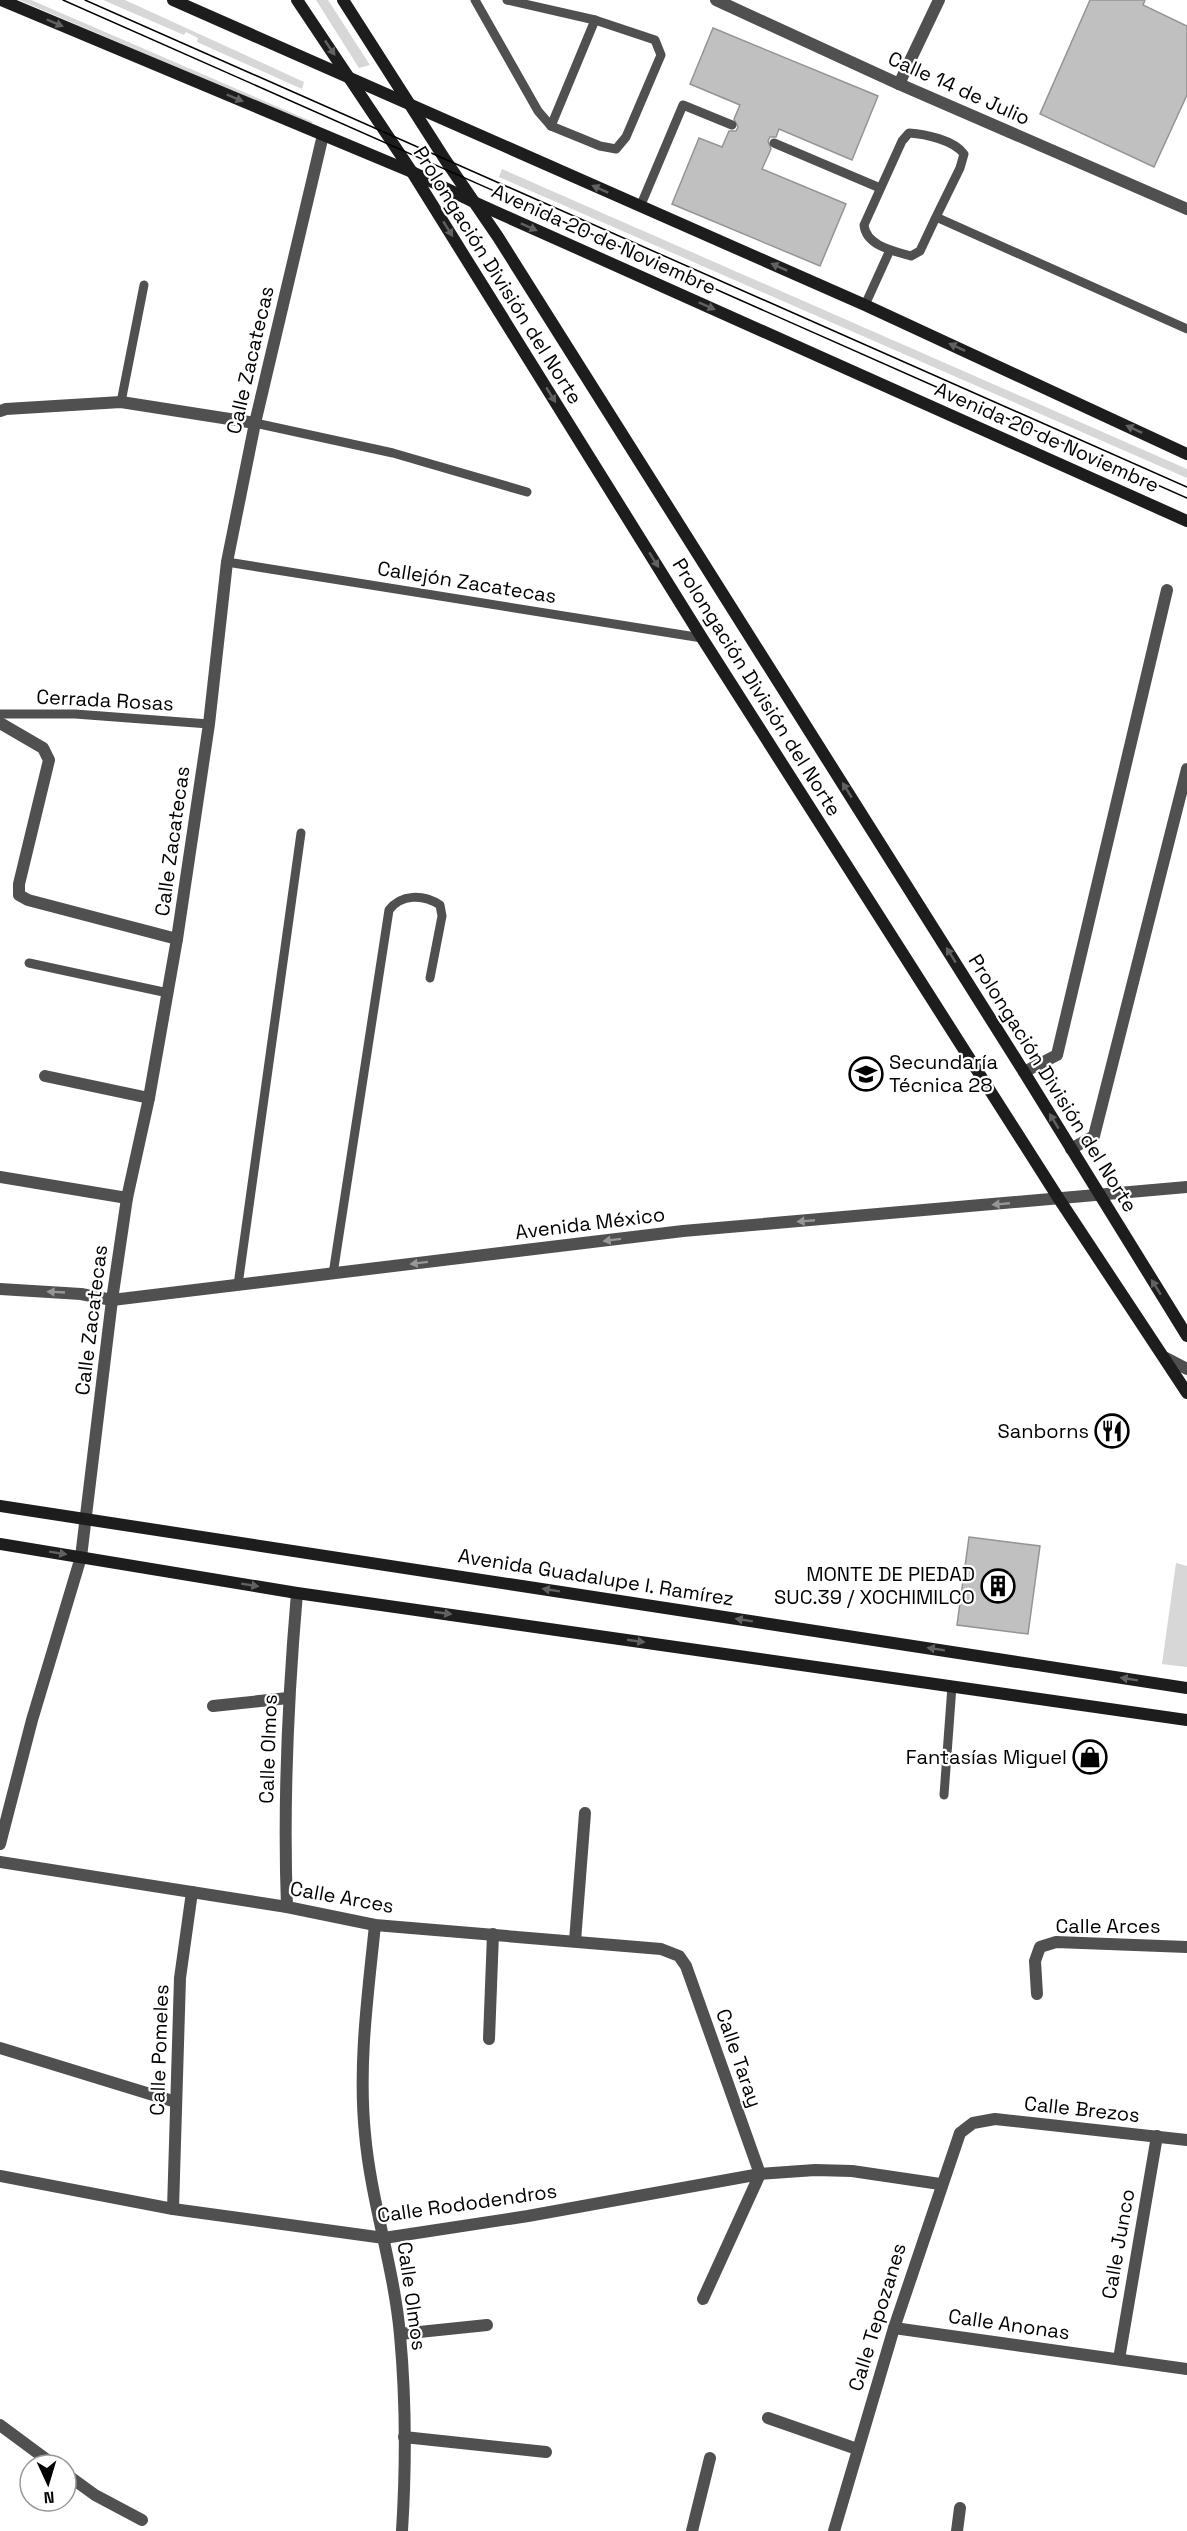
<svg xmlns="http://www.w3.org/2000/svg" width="1187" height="2531" font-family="'Space Grotesk',sans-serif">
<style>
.green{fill:#d7d7d7}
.building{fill:#c0c0c0;stroke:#949494;stroke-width:1.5}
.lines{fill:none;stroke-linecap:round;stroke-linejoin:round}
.lane{stroke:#505050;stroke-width:9}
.street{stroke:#505050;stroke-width:12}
.secondary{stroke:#1d1d1d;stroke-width:12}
.tram{stroke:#000;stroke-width:1.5}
.oneway{fill:#616161}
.oneway2{fill:#969696}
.labels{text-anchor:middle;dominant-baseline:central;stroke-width:4.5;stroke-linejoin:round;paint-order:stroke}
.street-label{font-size:20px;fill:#000;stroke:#fff}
.poi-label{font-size:20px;fill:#000;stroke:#fff;text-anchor:end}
</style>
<rect width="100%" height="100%" fill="#fff"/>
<!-- green -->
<g class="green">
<polygon points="19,0 31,0 313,122 311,124"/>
<polygon points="103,0 125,0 304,82 302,89 197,42 198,38 186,32 184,35"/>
<polygon points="316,0 328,0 370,65 359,68"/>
<polygon points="502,169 1187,469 1187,478 499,177"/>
<polygon points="1176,1563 1187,1566 1187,1667 1162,1664"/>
</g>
<!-- building -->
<g class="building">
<polygon points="1090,0 1145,0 1143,5 1187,26 1187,95 1154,167 1040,114"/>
<polygon points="713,28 878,96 852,160 779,129 776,137 770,137 768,141 771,149 762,169 846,204 820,266 672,204 699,138 722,147 729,131 736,131 738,127 734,119 740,105 690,84"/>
<polygon points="969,1537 1040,1546 1028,1634 957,1625"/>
</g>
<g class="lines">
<!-- lane -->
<g class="lane">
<polyline points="475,0 538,111 551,126 600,146 616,149 626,137 661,55 655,40 595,20 507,0"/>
<polyline points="551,126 595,20"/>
<polyline points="774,143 880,188"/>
<polyline points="640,207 683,105 732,125"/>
<path d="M936,217L960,168L964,154C954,140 925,134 909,133L902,141L864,225C866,246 894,251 911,256L920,251L936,217L1187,329"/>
<polyline points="865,305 890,250"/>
<polyline points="121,402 144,285"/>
<polyline points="255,423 393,453 527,492"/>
<polyline points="227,562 702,638"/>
<polyline points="0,714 75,714 209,724"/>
<polyline points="29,963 168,993"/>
<path d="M333,1274L389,910C401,894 423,894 440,905L442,916L430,978"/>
<polyline points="238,1285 301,833"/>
<polyline points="944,1795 952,1686"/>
</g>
<!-- street -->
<g class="street">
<polyline points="716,0 899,84 1187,209"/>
<polyline points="899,84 939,0"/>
<polyline points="0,411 6,409 121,402 255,423"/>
<polyline points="0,723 43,748 49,760 19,884 19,895 28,900 177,939"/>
<polyline points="1024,1072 1057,1055 1167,590"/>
<polyline points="45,1076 149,1098"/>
<polyline points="1071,1149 1094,1136 1187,769"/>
<polyline points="0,1177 127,1198"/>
<polyline points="0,1289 81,1294 112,1300 683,1231 1187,1187"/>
<polyline points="1166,1358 1187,1369"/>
<polyline points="213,1706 288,1698"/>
<polyline points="0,1844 32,1720 81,1557 112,1300 127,1198 149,1098 177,939 209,724 227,562 255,423 323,135"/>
<polyline points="0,1862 287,1907 375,1925 661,1949 679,1956 686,1966 760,2174 703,2299"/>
<path d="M287,1907C283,1802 288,1697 297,1593"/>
<path d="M375,1925C368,1994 358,2064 365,2134C371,2202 394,2267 400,2335C406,2400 406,2467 402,2531"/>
<polyline points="575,1941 585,1813"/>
<polyline points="1037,1994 1035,1961 1040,1947 1056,1942 1187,1947"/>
<polyline points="489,2039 493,1934"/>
<polyline points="0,2048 176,2102"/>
<polyline points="0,2176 173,2209 384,2238 528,2216 760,2174 815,2170 852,2171 940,2184"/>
<polyline points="173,2209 180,1978 192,1892"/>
<polyline points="894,2328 1187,2369"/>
<polyline points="400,2334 487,2325"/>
<polyline points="1119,2359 1157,2136"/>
<polyline points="768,2418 857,2449"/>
<polyline points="0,2425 54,2465"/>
<polyline points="404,2437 546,2452"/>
<polyline points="66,2474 95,2495 142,2520"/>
<polyline points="692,2531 710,2458"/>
<polyline points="834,2531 894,2328 960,2133 973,2123 995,2119 1187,2140"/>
<polyline points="957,2531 960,2508"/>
</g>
<!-- secondary -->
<g class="secondary">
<polyline points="1,0 412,172 476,203 1187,521"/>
<polyline points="173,0 865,305 1187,454"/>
<polyline points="297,0 412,172 702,638 1059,1199 1187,1393"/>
<polyline points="343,0 446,161 498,237 1024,1072 1187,1336"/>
<polyline points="0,1506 1187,1688"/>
<polyline points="0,1544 297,1593 1187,1720"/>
</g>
<!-- tram -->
<g class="tram">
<polyline points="63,0 1187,498"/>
<polyline points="85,0 1187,487"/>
</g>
</g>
<!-- one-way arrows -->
<defs><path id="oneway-solid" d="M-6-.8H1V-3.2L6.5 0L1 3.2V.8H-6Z" transform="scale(1.5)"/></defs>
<g class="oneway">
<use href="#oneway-solid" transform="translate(55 23) rotate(23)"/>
<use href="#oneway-solid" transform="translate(330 48) rotate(56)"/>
<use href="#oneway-solid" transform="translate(235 98) rotate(23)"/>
<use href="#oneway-solid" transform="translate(600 189) rotate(-156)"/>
<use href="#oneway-solid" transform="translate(529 227) rotate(24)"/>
<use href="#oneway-solid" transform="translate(448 229) rotate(58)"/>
<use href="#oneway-solid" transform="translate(779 267) rotate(-156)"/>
<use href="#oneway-solid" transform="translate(707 306) rotate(24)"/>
<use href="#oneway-solid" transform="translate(957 347) rotate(-155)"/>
<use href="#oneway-solid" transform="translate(551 395) rotate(58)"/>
<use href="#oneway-solid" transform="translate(1134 429) rotate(-155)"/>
<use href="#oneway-solid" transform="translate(654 560) rotate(58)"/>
<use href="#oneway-solid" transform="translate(847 790) rotate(-122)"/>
<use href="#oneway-solid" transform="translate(951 955) rotate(-122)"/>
<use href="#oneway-solid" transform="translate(1054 1121) rotate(-121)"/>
<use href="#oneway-solid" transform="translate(1156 1287) rotate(-122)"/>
<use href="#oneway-solid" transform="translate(58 1553) rotate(9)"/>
<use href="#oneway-solid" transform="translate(250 1585) rotate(9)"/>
<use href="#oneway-solid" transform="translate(551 1590) rotate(-171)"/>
<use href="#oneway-solid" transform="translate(443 1613) rotate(8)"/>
<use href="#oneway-solid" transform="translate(744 1620) rotate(-171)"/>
<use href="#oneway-solid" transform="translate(636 1641) rotate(8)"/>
<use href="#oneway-solid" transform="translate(936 1649) rotate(-171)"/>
<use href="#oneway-solid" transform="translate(1129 1679) rotate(-171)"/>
</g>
<g class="oneway2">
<use href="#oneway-solid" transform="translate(1001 1204) rotate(175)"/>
<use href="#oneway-solid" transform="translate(806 1221) rotate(175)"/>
<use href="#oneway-solid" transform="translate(612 1240) rotate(173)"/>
<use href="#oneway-solid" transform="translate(419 1263) rotate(173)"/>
<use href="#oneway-solid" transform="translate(56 1292) rotate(-177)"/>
</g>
<!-- icons -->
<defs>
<g id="school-ring" transform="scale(1.725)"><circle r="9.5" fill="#fff" stroke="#000" stroke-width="1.5"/><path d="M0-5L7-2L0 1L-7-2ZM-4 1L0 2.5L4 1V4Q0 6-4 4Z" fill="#000"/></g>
<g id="restaurant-ring" transform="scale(1.725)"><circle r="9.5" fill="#fff" stroke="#000" stroke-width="1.5"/><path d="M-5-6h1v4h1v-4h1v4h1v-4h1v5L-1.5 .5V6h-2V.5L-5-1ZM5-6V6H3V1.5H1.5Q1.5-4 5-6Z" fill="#000"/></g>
<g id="building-ring" transform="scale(1.725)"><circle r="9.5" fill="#fff" stroke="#000" stroke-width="1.5"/><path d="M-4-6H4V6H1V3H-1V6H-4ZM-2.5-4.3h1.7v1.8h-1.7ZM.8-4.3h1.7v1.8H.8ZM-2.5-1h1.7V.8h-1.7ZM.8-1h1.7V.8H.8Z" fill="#000"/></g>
<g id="shop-ring" transform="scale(1.725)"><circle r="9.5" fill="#fff" stroke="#000" stroke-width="1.5"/><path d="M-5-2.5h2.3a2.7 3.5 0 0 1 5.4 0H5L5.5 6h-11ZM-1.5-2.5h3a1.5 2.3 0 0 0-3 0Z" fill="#000"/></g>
</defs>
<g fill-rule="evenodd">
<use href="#school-ring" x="866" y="1074"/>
<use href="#restaurant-ring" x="1112" y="1431"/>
<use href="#building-ring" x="998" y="1586"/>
<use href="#shop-ring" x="1090" y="1757"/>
</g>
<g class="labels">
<!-- street labels -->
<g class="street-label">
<text transform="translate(959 88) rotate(24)">Calle 14 de Julio</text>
<text transform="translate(604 239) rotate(24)">Avenida 20 de Noviembre</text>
<text transform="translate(498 275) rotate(58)">Prolongación División del Norte</text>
<text transform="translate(250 360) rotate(-77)">Calle Zacatecas</text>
<text transform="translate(1047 437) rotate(24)">Avenida 20 de Noviembre</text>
<text transform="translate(467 582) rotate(9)">Callejón Zacatecas</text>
<text transform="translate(757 687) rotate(58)">Prolongación División del Norte</text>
<text transform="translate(105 700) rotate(3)">Cerrada Rosas</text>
<text transform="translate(172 841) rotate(-82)">Calle Zacatecas</text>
<text transform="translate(1053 1083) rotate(58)">Prolongación División del Norte</text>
<text transform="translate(590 1223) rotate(-7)">Avenida México</text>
<text transform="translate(91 1320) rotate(-83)">Calle Zacatecas</text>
<text transform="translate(596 1577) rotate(9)">Avenida Guadalupe I. Ramírez</text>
<text transform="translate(268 1749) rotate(-88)">Calle Olmos</text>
<text transform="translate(342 1897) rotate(10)">Calle Arces</text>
<text x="1108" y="1926">Calle Arces</text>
<text transform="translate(159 2050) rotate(-88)">Calle Pomeles</text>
<text transform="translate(739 2058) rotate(71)">Calle Taray</text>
<text transform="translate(1082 2109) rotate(6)">Calle Brezos</text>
<text transform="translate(467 2203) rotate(-8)">Calle Rododendros</text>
<text transform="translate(1118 2244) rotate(-80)">Calle Junco</text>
<text transform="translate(412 2296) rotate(82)">Calle Olmos</text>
<text transform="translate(877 2317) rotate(-73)">Calle Tepozanes</text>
<text transform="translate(1009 2324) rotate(8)">Calle Anonas</text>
</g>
<!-- poi labels -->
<g class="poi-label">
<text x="889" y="1062" text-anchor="start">Secundaría<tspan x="889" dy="23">Técnica 28</tspan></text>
<text x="1089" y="1431">Sanborns</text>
<text x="975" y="1574">MONTE DE PIEDAD<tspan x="975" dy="23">SUC.39 / XOCHIMILCO</tspan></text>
<text x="1067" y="1757">Fantasías Miguel</text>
</g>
</g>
<!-- north arrow -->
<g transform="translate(48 2483) rotate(176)"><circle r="28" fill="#ffffff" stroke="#999999" stroke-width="1.5"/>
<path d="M0-4.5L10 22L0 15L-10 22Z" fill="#000000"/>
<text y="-9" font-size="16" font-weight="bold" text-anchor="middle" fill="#000000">N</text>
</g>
</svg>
